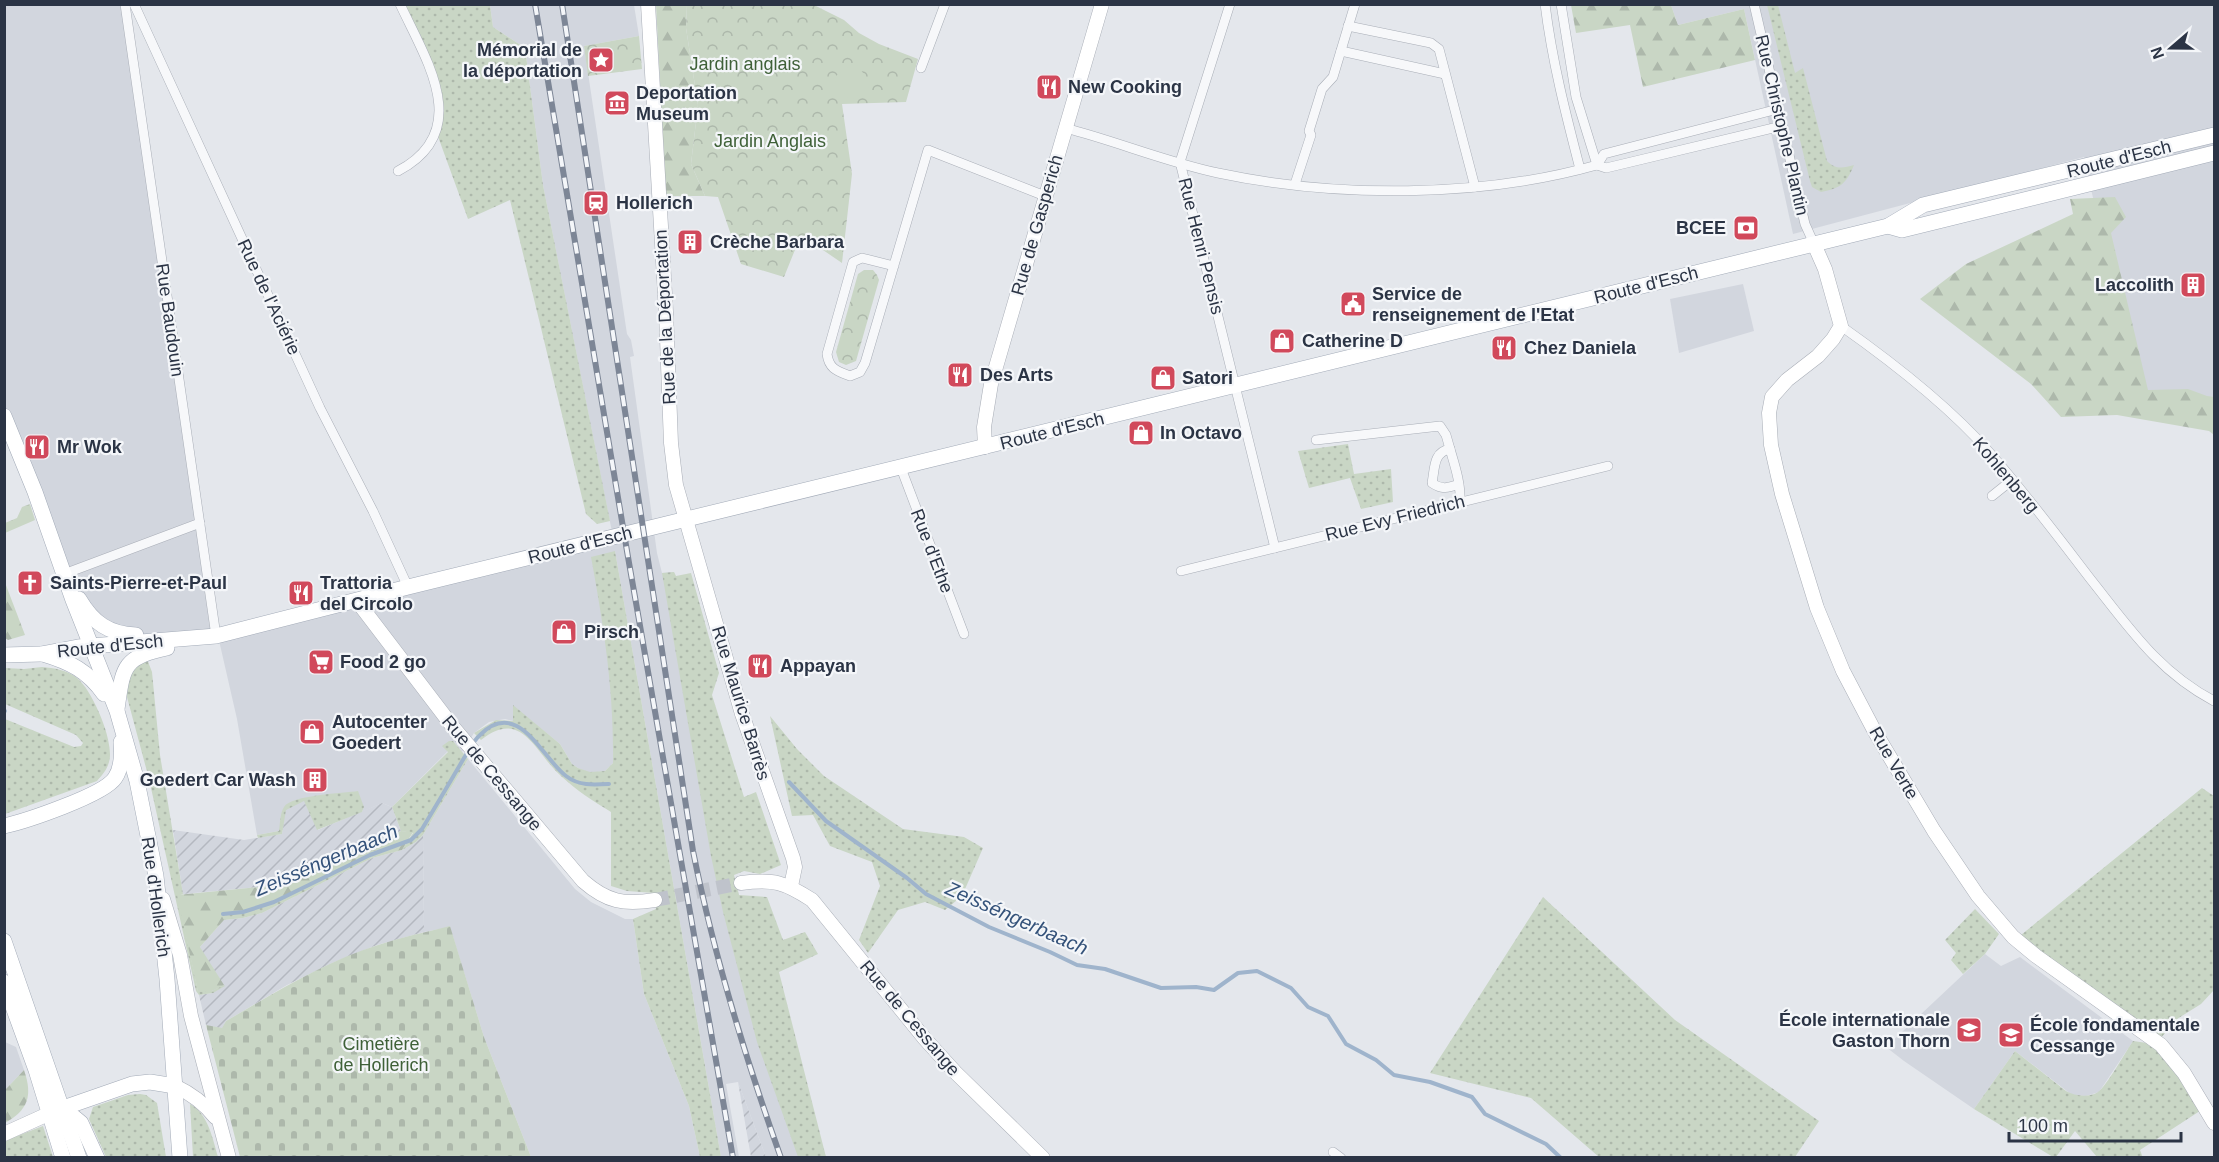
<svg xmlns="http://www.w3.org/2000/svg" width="2219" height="1162" font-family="Helvetica,sans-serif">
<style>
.built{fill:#d2d6de}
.industrial{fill:url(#industrial-furrows)}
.grass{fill:url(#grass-dots)}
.forest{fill:url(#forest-firs)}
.cemetery{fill:url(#cemetery-stones)}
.park{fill:url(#park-crowns)}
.pitch{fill:#c9d6c5}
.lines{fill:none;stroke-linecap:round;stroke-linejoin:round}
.stream{stroke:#9fb4cc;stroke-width:4}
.secondary-tunnel{stroke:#bfc3cb;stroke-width:14;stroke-dasharray:14 7;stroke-linecap:butt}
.street-casing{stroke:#a9aeb7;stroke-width:10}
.secondary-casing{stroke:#a9aeb7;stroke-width:15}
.primary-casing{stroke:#a3abb8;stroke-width:16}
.street{stroke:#f7f8fa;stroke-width:9}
.secondary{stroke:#fff;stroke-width:14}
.primary{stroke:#fff;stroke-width:15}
.rail-casing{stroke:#7d8696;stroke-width:6}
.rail{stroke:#f4f6f9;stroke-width:4;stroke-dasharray:11;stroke-linecap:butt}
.labels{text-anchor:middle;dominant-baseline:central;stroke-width:4.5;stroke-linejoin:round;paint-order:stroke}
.poi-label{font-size:18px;font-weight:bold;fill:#2b3445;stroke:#f4f6f9;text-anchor:start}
.park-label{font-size:18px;fill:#3f6138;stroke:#f4f6f9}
.street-label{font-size:18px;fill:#2b3445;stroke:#f4f6f9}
.water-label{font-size:20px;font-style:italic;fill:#34527a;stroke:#f4f6f9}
</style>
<defs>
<pattern id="industrial-furrows" width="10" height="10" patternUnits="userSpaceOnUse" patternTransform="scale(1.5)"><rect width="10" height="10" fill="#d2d6de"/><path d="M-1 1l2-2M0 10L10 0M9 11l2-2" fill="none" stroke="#b4b8c0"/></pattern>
<pattern id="grass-dots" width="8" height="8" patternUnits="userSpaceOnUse" patternTransform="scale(1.5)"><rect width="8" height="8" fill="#c9d6c5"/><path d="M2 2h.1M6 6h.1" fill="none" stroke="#adb8ab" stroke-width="1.8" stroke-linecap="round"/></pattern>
<pattern id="forest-firs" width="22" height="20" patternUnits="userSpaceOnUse" patternTransform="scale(1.5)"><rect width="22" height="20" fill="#c9d6c5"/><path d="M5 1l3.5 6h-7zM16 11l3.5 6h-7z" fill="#adb8ab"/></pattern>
<pattern id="cemetery-stones" width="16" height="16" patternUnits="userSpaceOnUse" patternTransform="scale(1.5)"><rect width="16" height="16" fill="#c9d6c5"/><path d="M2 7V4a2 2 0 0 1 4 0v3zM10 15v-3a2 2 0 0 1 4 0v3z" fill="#adb8ab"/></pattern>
<pattern id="park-crowns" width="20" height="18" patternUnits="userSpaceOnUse" patternTransform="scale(1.5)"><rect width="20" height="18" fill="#c9d6c5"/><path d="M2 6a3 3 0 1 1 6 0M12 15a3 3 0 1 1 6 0" fill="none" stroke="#adb8ab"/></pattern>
</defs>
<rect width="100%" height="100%" fill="#e4e7ec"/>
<!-- built -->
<g class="built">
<polygon points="4,5 125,5 216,636 136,635 86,610 5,416"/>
<polygon points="490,5 634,5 639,36 584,46 627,334 631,340 634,356 630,357 657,553 662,573 674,572 744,871 733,875 739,895 826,1157 766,1157 738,1082 726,1084 739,1157 721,1157 615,551 609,659 613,720 613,763 605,771 590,773 578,768 572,764 560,744 513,706 513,721 505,719 489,722 474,733 462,752 453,741 448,751 392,807 382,803 362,812 364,807 279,831 257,835 237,719 218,636 613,537 543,185 525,48 493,27"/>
<polygon points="1671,5 2214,5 2214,423 2137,397 2084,157 1793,234 1744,9 1678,25"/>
<polygon points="1743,284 1754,331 1679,353 1670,299"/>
<polygon points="468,759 575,889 591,902 625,919 633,919 644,994 689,1106 700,1157 531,1157 484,1037 450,927 424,932 423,835"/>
<polygon points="1985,954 2001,966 2020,957 2133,1041 2099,1092 2086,1096 2072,1095 2015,1051 1974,1109 1904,1061 1886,1047"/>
<polygon points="5,1042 16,1047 24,1070 5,1090"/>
</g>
<!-- industrial -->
<g class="industrial">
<polygon points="304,801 318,830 382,803 392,807 401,831 270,886 183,894 173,830 244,840 282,834 286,810"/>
<polygon points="423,835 424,932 377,945 332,963 287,985 233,1017 226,1021 222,1029 206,1025 199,995 213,993 200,947 224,920 243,918 262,913 372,858 402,850 416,842"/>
<polygon points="738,1082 766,1157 751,1157"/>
</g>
<!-- grass -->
<g class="grass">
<polygon points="400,5 490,5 493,27 525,48 543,185 610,521 597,524 586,514 510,200 468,219 436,131 434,79"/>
<path d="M1767,5H1778L1795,73L1803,68L1827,161C1836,170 1843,168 1854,165C1846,184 1841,188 1821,192L1812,187L1810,181Z"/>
<polygon points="1348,444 1354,474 1391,469 1393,502 1361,509 1350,478 1309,488 1298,451"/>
<path d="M615,551L721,1157H700L689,1106L644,994L633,919L656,909L654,893L627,891L611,886V812C593,801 576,790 561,776C535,753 522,707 481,740L474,733L496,720L513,721V705L560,744L572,764L578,768L590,772L605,771L613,763C614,690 604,628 591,557Z"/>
<polygon points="674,572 676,576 691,573 719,673 712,695 744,797 756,792 781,865 760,874 744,871 734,875 739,895 767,897 783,940 805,932 818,954 779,972 826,1157 798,1157 757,1042 723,912 711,856 662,573"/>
<polygon points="147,659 152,672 160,755 183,894 178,896 198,991 212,991 224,985 225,986 213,993 199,995 196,991 149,779 127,697 127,680 134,669"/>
<path d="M42,667C54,668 67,670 77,678C93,691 115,743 109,762C107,770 102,775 97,781L5,814V719L74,747L81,746L83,743L76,735L5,704V668L24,669Z"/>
<polygon points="770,716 797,749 824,776 903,829 964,837 983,848 962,896 945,910 925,902 898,910 868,953 859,940 880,886 872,862 830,846 813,815 792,816"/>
<polygon points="449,741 453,741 468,759 423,835 416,842 402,850 413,833 401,831 392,807 448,752 442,746"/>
<polygon points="2202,788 2214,796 2214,990 2201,1004 2177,1019 2160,1039 2044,955 2021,935"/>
<path d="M358,791L364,807L362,812L317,830L304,801L286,810L282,834L258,838L257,835L279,831C280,824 280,813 284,807C291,795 344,793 358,791Z"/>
<polygon points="370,855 372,858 262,913 243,918 224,920 223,914 243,912"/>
<polygon points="1543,897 1675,1020 1819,1121 1795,1157 1599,1157 1531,1098 1430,1073"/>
<polygon points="1975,909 1999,934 1985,954 1963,974 1951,960 1956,953 1945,940"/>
<path d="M2133,1041L2161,1045L2206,1107L2140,1150L2143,1158L2097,1157L2075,1131L2056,1157H2053L1974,1109L2015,1051L2066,1091C2075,1096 2089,1098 2098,1092C2106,1087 2126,1051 2133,1041Z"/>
<polygon points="140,1094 146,1095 157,1103 166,1157 106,1157 89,1119 93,1107 128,1095"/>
<path d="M190,1104C208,1113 213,1140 218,1157H193Z"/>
<polygon points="43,1126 53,1157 5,1157 4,1141"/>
</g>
<!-- forest -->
<g class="forest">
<polygon points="656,5 687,5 686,28 698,105 691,164 705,196 666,196"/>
<polygon points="1571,5 1671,5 1678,25 1744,9 1755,60 1643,87 1630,25 1576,33"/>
<polygon points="2115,197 2126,217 2111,233 2148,390 2188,389 2207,396 2214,397 2214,435 2209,431 2117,415 2061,417 2031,384 1920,299 1966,264 2073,214 2070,199"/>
<polygon points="30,504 35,520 5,533 5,523 17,518 22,507"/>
<polygon points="4,580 25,635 8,640 5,638"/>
<path d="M401,831L413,832L402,850L372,858L370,855C323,878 276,908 224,914V920L200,947L224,985L212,991L198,992L177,895L270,886Z"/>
<path d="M24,1070C33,1096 28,1110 5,1123V1090Z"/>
</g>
<!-- cemetery -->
<path class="cemetery" d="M450,926L484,1037L531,1157H240L206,1025L222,1028L226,1021L233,1017C279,990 327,961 378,945C402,937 426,932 450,926Z"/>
<!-- park -->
<g class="park">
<polygon points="687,5 814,5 844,20 859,33 879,44 918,59 906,102 842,104 852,174 842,263 801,235 784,277 741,264 718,197 705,196 691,164 698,105 686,28"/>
<polygon points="639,36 642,69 588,76 584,46"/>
<polygon points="864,270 873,270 877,275 879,280 856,361 846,365 839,362 836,352 858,274"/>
</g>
<!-- pitch -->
<polygon class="pitch" points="855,62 872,85 850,101 833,78"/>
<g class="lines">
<!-- stream -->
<g class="stream">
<polyline points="4,711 5,711"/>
<polyline points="789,782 826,821 907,878 926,894 989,927 1050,952 1077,965 1105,969 1161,988 1196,987 1214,990 1238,973 1257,971 1291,988 1308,1007 1328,1016 1346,1044 1376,1060 1394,1075 1430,1082 1472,1097 1485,1114 1546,1144 1561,1158"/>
<path d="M223,914L243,912L274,902L370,855L411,840L422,829C436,806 450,782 464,758C469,751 473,741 480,735C518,697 542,758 566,776C579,786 593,785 609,784"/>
</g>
<!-- secondary-tunnel -->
<polyline class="secondary-tunnel" points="655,900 741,883"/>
<!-- street casing -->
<g class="street-casing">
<g id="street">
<polyline points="125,4 216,636"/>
<polyline points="134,4 320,408 373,511 408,587"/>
<polyline points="1230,4 1180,162 1275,548"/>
<path d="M1545,4C1552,61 1566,115 1580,169"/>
<polyline points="1561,4 1576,97 1597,165"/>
<polyline points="1754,4 1805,224 1814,244"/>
<polyline points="1348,26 1431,43 1439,49 1475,187"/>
<polyline points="1341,51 1445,74"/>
<polyline points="921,68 945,4"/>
<path d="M1065,128C1116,141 1166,162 1218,173C1336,198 1480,198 1597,165L1606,168L1782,126"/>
<polyline points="1597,165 1604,154 1778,109"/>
<path d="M398,171C474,131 426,60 400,4"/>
<polyline points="1295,184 1311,135 1309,131 1322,89 1333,77 1355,4"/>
<path d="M894,266L862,258L853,262L827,354C829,369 837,371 850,376L860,372L865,363L928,150L1045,196"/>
<path d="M1841,326C1892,362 1949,406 1990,453C2026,494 2059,538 2092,581C2130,629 2159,672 2214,701"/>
<polyline points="1316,440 1440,426 1446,435 1450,449"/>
<polyline points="901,468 964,634"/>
<path d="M1459,484C1448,488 1442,490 1432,483C1435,468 1433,452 1450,449C1455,466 1461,484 1460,502"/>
<polyline points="1992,496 2012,480"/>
<polyline points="1181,571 1608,466"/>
<polyline points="64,574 200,523"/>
<polyline points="1333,1152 1341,1158"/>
</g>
</g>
<!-- secondary casing -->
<g class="secondary-casing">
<g id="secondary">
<polyline points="648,4 666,312 671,443 676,485 742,714 793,858 795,867 791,886"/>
<polyline points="1814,244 1825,269 1841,326 1833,339 1818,356 1787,380 1772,397 1769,413 1771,445 1782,494 1817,608 1843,671 1875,732 1934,831 1978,896 2013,937 2036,956 2161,1045 2184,1073 2214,1123"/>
<polyline points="985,447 984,427 991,384 1102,4"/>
<path d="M357,601L453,727L583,881C607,902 624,905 655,900"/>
<path d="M741,883C774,879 784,882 812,900L925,1039L955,1072L1043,1158"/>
<polyline points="163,899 180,955 191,1016 229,1158"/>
<path d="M175,1086C192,1094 204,1103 215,1117"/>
<polyline points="4,1134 57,1110"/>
</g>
</g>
<!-- primary casing -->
<g class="primary-casing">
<g id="primary">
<polyline points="1888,226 1902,230 2214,153"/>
<polyline points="4,416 35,492 73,600 117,711 137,781 156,876 167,979 180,1158"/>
<path d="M79,599C93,623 109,634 136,635"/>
<path d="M43,654C70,662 88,671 104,694"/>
<polyline points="4,655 41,654 78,647 216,636 408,587 1888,226 1923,205 2214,135"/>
<path d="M117,709C123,668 122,657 167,648"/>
<path d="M4,826C26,821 104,795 115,778C122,768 122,753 121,742"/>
<polyline points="4,941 79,1158"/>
<polyline points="4,982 36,1070 63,1158"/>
<polyline points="63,1108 132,1084 150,1082 175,1086"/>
<polyline points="63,1108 81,1123 97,1158"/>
</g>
</g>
<!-- street -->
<use href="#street" class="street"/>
<!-- secondary -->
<use href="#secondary" class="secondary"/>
<!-- primary -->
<use href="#primary" class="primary"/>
<!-- rail casing -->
<g class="rail-casing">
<g id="rail">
<polyline points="535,4 628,557 733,1158"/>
<path d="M562,4L693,851C714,956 745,1057 781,1158"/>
</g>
</g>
<!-- rail -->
<use href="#rail" class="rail"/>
</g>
<!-- icons -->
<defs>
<g id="sight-square" transform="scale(1.35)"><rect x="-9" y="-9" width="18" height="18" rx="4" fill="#d1495b" stroke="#f4f6f9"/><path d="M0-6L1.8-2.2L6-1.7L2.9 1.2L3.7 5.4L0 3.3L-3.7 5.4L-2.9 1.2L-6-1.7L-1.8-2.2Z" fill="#fff"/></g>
<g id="restaurant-square" transform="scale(1.35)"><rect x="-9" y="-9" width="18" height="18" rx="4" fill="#d1495b" stroke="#f4f6f9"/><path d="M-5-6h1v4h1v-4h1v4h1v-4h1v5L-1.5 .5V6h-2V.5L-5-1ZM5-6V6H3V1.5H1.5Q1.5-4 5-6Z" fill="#fff"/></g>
<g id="museum-square" transform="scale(1.35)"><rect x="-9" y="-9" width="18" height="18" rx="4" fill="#d1495b" stroke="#f4f6f9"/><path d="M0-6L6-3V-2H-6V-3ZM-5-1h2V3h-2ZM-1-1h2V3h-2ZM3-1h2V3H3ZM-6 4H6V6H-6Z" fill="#fff"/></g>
<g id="station-square" transform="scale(1.35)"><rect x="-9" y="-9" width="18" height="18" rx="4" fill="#d1495b" stroke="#f4f6f9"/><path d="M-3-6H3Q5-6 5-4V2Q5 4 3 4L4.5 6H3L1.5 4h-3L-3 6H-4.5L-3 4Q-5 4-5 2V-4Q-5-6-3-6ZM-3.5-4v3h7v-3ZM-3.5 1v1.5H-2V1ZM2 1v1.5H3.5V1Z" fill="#fff"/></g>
<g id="bank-square" transform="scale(1.35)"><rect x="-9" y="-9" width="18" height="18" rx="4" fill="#d1495b" stroke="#f4f6f9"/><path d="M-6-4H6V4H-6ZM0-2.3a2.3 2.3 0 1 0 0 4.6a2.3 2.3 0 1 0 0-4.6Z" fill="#fff"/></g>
<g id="building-square" transform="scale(1.35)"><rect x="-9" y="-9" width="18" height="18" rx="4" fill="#d1495b" stroke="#f4f6f9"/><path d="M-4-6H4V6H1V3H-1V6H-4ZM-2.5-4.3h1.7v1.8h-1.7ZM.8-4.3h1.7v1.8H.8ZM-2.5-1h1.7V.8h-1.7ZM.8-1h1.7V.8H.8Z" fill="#fff"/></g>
<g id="civic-square" transform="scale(1.35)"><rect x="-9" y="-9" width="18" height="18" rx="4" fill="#d1495b" stroke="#f4f6f9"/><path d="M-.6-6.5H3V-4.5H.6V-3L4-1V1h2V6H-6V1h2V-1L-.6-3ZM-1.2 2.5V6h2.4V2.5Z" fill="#fff"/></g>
<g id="shop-square" transform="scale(1.35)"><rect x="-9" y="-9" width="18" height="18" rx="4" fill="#d1495b" stroke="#f4f6f9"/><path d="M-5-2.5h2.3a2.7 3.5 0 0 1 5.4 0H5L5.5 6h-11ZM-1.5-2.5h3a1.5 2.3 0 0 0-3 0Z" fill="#fff"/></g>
<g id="church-square" transform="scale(1.35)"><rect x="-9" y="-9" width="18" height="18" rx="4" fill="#d1495b" stroke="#f4f6f9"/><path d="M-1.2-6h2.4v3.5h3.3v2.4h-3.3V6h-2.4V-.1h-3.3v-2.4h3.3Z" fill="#fff"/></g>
<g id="supermarket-square" transform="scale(1.35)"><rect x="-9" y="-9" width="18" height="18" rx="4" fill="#d1495b" stroke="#f4f6f9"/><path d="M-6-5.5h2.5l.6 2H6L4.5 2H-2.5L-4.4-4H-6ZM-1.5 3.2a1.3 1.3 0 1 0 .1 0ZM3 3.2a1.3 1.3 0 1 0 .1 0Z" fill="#fff"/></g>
<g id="school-square" transform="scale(1.35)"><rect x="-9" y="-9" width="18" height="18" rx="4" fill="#d1495b" stroke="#f4f6f9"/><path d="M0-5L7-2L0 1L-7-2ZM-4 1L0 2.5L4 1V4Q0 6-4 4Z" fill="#fff"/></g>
</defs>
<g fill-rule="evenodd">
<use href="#sight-square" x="601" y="60"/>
<use href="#restaurant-square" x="1049" y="87"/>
<use href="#museum-square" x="617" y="103"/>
<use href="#station-square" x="596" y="203"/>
<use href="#bank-square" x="1746" y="228"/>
<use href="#building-square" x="690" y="242"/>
<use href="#building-square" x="2193" y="285"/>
<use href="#civic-square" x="1353" y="304"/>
<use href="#shop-square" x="1282" y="341"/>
<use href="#restaurant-square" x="1504" y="348"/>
<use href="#restaurant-square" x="960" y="375"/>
<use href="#shop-square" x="1163" y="378"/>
<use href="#shop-square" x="1141" y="433"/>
<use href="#restaurant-square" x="37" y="447"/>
<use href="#church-square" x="30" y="583"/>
<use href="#restaurant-square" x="301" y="593"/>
<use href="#shop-square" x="564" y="632"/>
<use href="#supermarket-square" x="321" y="662"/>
<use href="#restaurant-square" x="760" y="666"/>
<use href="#shop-square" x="312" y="732"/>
<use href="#building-square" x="315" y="780"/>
<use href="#school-square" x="1969" y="1030"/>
<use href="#school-square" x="2011" y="1035"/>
</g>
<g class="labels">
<!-- poi labels -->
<g class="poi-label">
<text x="582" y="50" text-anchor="end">Mémorial de<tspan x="582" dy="21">la déportation</tspan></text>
<text x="1068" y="87">New Cooking</text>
<text x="636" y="93">Deportation<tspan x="636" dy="21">Museum</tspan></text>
<text x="616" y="203">Hollerich</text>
<text x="1726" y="228" text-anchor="end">BCEE</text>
<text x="710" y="242">Crèche Barbara</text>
<text x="2174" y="285" text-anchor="end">Laccolith</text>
<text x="1372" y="294">Service de<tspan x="1372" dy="21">renseignement de l'Etat</tspan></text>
<text x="1302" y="341">Catherine D</text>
<text x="1524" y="348">Chez Daniela</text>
<text x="980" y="375">Des Arts</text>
<text x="1182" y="378">Satori</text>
<text x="1160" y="433">In Octavo</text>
<text x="57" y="447">Mr Wok</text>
<text x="50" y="583">Saints-Pierre-et-Paul</text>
<text x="320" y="583">Trattoria<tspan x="320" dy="21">del Circolo</tspan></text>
<text x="584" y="632">Pirsch</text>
<text x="340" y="662">Food 2 go</text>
<text x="780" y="666">Appayan</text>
<text x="332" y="722">Autocenter<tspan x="332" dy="21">Goedert</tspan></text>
<text x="296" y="780" text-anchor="end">Goedert Car Wash</text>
<text x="1950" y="1020" text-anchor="end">École internationale<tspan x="1950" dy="21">Gaston Thorn</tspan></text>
<text x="2030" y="1025">École fondamentale<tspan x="2030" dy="21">Cessange</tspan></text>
</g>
<!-- park labels -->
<g class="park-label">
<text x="745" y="64">Jardin anglais</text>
<text x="770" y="141">Jardin Anglais</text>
<text x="381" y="1044">Cimetière<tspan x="381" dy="21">de Hollerich</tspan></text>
</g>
<!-- street labels -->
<g class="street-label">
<text transform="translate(1782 125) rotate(77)">Rue Christophe Plantin</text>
<text transform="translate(2119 159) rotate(-14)">Route d'Esch</text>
<text transform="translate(1037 225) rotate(-74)">Rue de Gasperich</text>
<text transform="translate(1201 246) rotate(76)">Rue Henri Pensis</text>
<text transform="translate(1646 285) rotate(-14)">Route d'Esch</text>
<text transform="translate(269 297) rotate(65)">Rue de l'Aciérie</text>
<text transform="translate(665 317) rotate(-93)">Rue de la Déportation</text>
<text transform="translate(170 320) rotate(82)">Rue Baudouin</text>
<text transform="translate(1052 431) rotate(-14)">Route d'Esch</text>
<text transform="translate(2006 475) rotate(50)">Kohlenberg</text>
<text transform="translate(1395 518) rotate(-14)">Rue Evy Friedrich</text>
<text transform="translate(580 545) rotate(-14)">Route d'Esch</text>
<text transform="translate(932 551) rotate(69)">Rue d'Ethe</text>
<text transform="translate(110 646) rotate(-6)">Route d'Esch</text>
<text transform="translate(741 703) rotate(73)">Rue Maurice Barrès</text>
<text transform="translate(1894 763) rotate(60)">Rue Verte</text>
<text transform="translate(492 773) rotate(50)">Rue de Cessange</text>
<text transform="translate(156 897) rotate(82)">Rue d'Hollerich</text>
<text transform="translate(910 1018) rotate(50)">Rue de Cessange</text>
</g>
<!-- water labels -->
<g class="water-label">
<text transform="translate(326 860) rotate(-23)">Zeisséngerbaach</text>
<text transform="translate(1017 918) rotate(24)">Zeisséngerbaach</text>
</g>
</g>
<!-- border -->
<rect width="2219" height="1162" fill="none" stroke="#2b3445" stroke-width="12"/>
<!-- north arrow -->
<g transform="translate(2171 48) rotate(250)" stroke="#f4f6f9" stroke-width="4.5" paint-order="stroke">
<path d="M0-4.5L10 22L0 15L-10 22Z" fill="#2b3445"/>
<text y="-9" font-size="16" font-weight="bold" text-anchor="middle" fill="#2b3445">N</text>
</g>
<!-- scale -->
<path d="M2009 1132v9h172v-9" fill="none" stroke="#2b3445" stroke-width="3"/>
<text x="2018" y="1132" font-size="18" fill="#2b3445" stroke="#f4f6f9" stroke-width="4.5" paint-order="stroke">100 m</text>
</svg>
